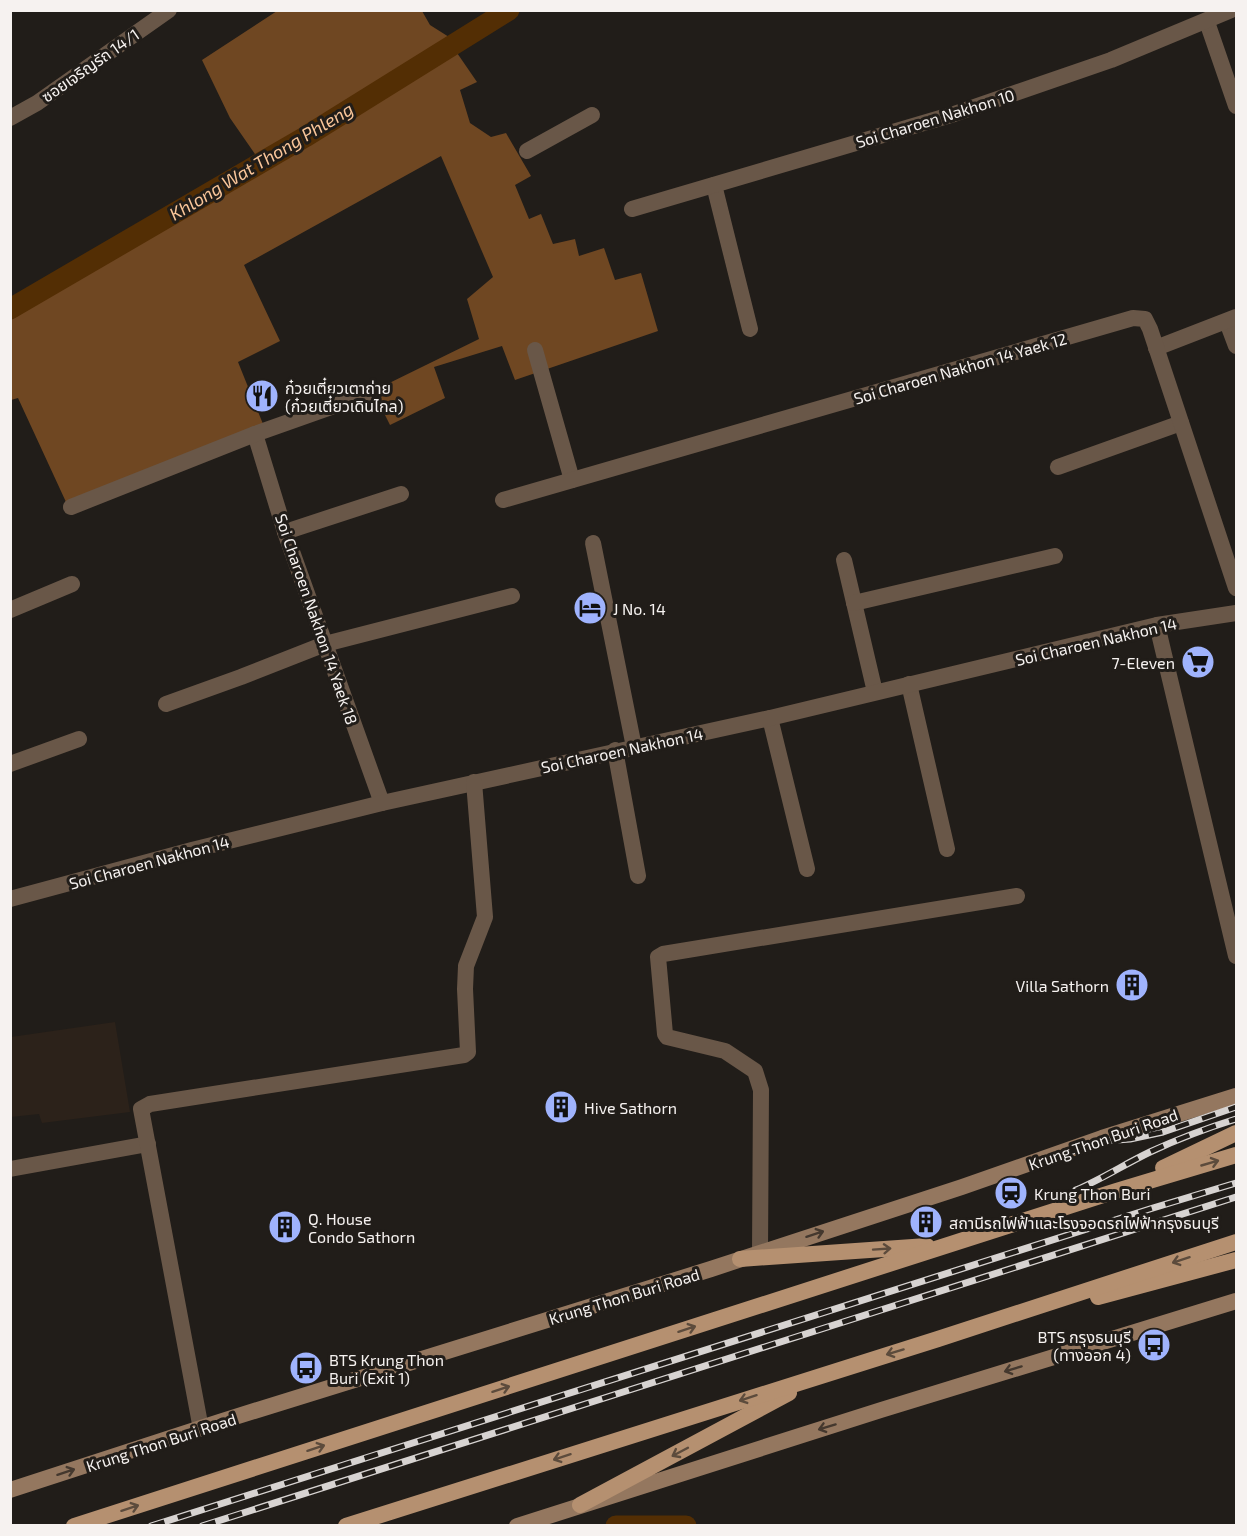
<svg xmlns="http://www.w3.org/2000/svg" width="1247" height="1536" font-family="'Exo 2','Noto Sans Thai',sans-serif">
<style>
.built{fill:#2c221a}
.forest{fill:#6f4722}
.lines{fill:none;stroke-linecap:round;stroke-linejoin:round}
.canal{stroke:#532e04;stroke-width:21}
.minor{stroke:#695748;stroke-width:16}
.secondary{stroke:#94775f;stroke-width:16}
.primary{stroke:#b59070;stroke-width:16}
.rail-casing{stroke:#d7d3d1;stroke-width:7}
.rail{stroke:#211d19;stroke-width:4.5;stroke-dasharray:14;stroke-linecap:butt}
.oneway{stroke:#5c4b3c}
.oneway2{stroke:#44382e}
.labels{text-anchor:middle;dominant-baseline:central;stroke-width:6;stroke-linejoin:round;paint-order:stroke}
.street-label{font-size:16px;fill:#f6f2f0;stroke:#211d19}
.poi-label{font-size:16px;fill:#f6f2f0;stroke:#211d19;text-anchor:start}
.water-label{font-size:18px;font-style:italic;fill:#fac69a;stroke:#211d19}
</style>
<rect width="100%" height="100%" fill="#211d19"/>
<!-- built -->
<polygon class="built" points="115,1022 130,1112 42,1123 39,1114 11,1117 11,1037"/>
<!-- forest -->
<g class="forest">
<polygon points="277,11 422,11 430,25 449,37 257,157 230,118 202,60"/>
<polygon points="455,50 477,82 460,90 470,123 491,137 506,133 531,176 515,185 529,219 541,214 553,244 575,239 579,256 604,248 615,280 641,273 658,331 515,380 502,346 434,367 445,398 390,425 373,391 479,339 467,299 493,277 441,156 244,265 280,341 238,362 263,424 66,502 18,398 11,400 11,320"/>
</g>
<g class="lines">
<!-- canal -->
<g class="canal">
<polyline points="10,309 305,137 509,10"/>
<polyline points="616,1526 686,1526"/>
</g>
<!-- minor -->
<g class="minor">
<polyline points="1207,22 1236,106"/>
<polyline points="10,118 37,103 169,10"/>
<polyline points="527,151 592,115"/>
<polyline points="714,185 750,329"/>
<polyline points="632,209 954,114 1111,60 1231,10"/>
<polyline points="1227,322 1236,346"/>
<polyline points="1156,348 1236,317"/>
<polyline points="535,350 572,480"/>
<polyline points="255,434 285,532 382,803"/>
<polyline points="1058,467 1181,423"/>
<polyline points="503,500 1133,318 1145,319 1150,329 1236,588"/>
<polyline points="71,507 255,434 368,394"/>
<polyline points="285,532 401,494"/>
<polyline points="593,543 634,747"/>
<polyline points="844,560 875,692"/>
<polyline points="854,603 1055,556"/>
<polyline points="10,610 72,584"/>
<polyline points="1157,625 1236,956"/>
<polyline points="909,684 947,849"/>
<polyline points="166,704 241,677 325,644 512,596"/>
<polyline points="770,718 807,869"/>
<polyline points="615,750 638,876"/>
<polyline points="10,764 79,739"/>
<polyline points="10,899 192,850 382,803 770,718 1157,625 1236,613"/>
<polyline points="10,1169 148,1144"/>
<polyline points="760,1252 761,1090 755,1071 725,1051 667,1037 665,1034 658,957 663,954 1017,896"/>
<polyline points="201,1429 141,1109 150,1104 464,1055 468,1052 465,989 466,966 485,917 474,782"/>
</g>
<!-- secondary -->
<g class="secondary">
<polyline points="10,1490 219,1422 711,1269 962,1187 1102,1138 1236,1096"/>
<polyline points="517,1526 881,1410 1236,1301"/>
</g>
<!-- primary -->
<g class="primary">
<polyline points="1163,1168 1236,1133"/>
<polyline points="740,1259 927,1246"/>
<polyline points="1098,1297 1236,1260"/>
<polyline points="580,1505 789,1393"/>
<polyline points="74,1526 1116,1191 1236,1155"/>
<polyline points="346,1526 938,1339 1236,1242"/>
</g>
<!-- rail casing -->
<g class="rail-casing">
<g id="rail">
<polyline points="1067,1153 1104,1141 1130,1139 1163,1132 1236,1107"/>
<path d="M1076,1190C1102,1179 1125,1164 1150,1152C1178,1139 1207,1128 1236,1119"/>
<polyline points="151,1526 1153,1208 1236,1183"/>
<polyline points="202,1526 1236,1197"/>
</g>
</g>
<!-- rail -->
<use href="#rail" class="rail"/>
</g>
<!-- one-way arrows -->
<defs><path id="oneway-shaft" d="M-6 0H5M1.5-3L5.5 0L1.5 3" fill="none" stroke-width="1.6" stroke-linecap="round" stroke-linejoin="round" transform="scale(1.5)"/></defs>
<g class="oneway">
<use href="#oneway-shaft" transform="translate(1210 1163) rotate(-16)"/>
<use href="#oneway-shaft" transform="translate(882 1249) rotate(-4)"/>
<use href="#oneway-shaft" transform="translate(1181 1260) rotate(162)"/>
<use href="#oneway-shaft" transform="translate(687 1329) rotate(-18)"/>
<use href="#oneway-shaft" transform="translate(895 1352) rotate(163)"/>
<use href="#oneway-shaft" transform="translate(501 1389) rotate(-18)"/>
<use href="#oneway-shaft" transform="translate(748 1398) rotate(162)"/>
<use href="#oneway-shaft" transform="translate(316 1448) rotate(-18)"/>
<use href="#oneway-shaft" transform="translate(680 1452) rotate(152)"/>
<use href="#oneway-shaft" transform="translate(562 1457) rotate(162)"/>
<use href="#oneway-shaft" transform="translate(130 1508) rotate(-18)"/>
</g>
<g class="oneway2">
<use href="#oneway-shaft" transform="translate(815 1234) rotate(-18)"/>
<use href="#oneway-shaft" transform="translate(1013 1369) rotate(163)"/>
<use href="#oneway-shaft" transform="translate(827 1427) rotate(163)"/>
<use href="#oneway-shaft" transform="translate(66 1472) rotate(-18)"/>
</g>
<!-- icons -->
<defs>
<g id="restaurant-disc" transform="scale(1.725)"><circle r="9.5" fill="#9fb3fd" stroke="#211d19"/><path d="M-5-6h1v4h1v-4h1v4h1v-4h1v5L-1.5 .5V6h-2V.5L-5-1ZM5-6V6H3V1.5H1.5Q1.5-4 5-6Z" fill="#111"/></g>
<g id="hotel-disc" transform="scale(1.725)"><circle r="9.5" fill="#9fb3fd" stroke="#211d19"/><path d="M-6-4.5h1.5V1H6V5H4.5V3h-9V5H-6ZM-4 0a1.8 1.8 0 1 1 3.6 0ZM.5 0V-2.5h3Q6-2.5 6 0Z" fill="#111"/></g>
<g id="supermarket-disc" transform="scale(1.725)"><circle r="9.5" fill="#9fb3fd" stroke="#211d19"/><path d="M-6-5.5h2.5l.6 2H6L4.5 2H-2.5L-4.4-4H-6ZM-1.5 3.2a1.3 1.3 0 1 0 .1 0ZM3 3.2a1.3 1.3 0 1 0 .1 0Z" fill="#111"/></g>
<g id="building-disc" transform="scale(1.725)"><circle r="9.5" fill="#9fb3fd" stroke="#211d19"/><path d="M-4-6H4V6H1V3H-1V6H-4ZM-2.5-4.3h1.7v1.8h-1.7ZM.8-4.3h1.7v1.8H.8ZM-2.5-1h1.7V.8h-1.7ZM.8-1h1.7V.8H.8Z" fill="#111"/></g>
<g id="station-disc" transform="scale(1.725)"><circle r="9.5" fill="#9fb3fd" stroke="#211d19"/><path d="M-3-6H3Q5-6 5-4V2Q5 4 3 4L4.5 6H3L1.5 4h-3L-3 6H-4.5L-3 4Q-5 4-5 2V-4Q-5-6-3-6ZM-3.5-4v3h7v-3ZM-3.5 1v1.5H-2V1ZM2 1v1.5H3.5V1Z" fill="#111"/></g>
<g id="bus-disc" transform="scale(1.725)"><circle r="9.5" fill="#9fb3fd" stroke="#211d19"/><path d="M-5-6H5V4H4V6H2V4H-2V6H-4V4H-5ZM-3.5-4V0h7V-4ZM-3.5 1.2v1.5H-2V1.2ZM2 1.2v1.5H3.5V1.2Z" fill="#111"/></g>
</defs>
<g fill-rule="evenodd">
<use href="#restaurant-disc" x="262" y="396"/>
<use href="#hotel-disc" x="590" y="608"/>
<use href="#supermarket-disc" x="1198" y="662"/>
<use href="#building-disc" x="1132" y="985"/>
<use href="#building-disc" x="561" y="1107"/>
<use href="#station-disc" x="1011" y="1193"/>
<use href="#building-disc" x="926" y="1222"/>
<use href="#building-disc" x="285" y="1227"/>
<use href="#bus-disc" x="1154" y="1345"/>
<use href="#bus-disc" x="306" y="1368"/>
</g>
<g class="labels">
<!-- street labels -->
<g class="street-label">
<text transform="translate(90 65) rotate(-35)">ซอยเจริญรัถ 14/1</text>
<text transform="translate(935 118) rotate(-17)">Soi Charoen Nakhon 10</text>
<text transform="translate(960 368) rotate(-16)">Soi Charoen Nakhon 14 Yaek 12</text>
<text transform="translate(317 619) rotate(71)">Soi Charoen Nakhon 14 Yaek 18</text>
<text transform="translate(1096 641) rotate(-13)">Soi Charoen Nakhon 14</text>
<text transform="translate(622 750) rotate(-12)">Soi Charoen Nakhon 14</text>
<text transform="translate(149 862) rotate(-15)">Soi Charoen Nakhon 14</text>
<text transform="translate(1103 1139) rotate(-19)">Krung Thon Buri Road</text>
<text transform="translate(624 1296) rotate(-17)">Krung Thon Buri Road</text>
<text transform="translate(161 1442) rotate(-18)">Krung Thon Buri Road</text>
</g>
<!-- poi labels -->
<g class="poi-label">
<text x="285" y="387">ก๋วยเตี๋ยวเตาถ่าย<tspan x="285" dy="18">(ก๋วยเตี๋ยวเดินไกล)</tspan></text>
<text x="613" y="608">J No. 14</text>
<text x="1175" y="662" text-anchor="end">7-Eleven</text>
<text x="1109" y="985" text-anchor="end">Villa Sathorn</text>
<text x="584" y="1107">Hive Sathorn</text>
<text x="1034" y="1193">Krung Thon Buri</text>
<text x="308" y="1218">Q. House<tspan x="308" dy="18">Condo Sathorn</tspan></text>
<text x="949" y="1222">สถานีรถไฟฟ้าและโรงจอดรถไฟฟ้ากรุงธนบุรี</text>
<text x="1131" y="1336" text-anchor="end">BTS กรุงธนบุรี<tspan x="1131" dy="18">(ทางออก 4)</tspan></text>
<text x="329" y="1359">BTS Krung Thon<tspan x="329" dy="18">Buri (Exit 1)</tspan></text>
</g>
<!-- water labels -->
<g class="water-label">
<text transform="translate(261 161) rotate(-31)">Khlong Wat Thong Phleng</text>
</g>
</g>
<!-- border -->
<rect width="1247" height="1536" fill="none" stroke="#f6f2f0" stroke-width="24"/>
</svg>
